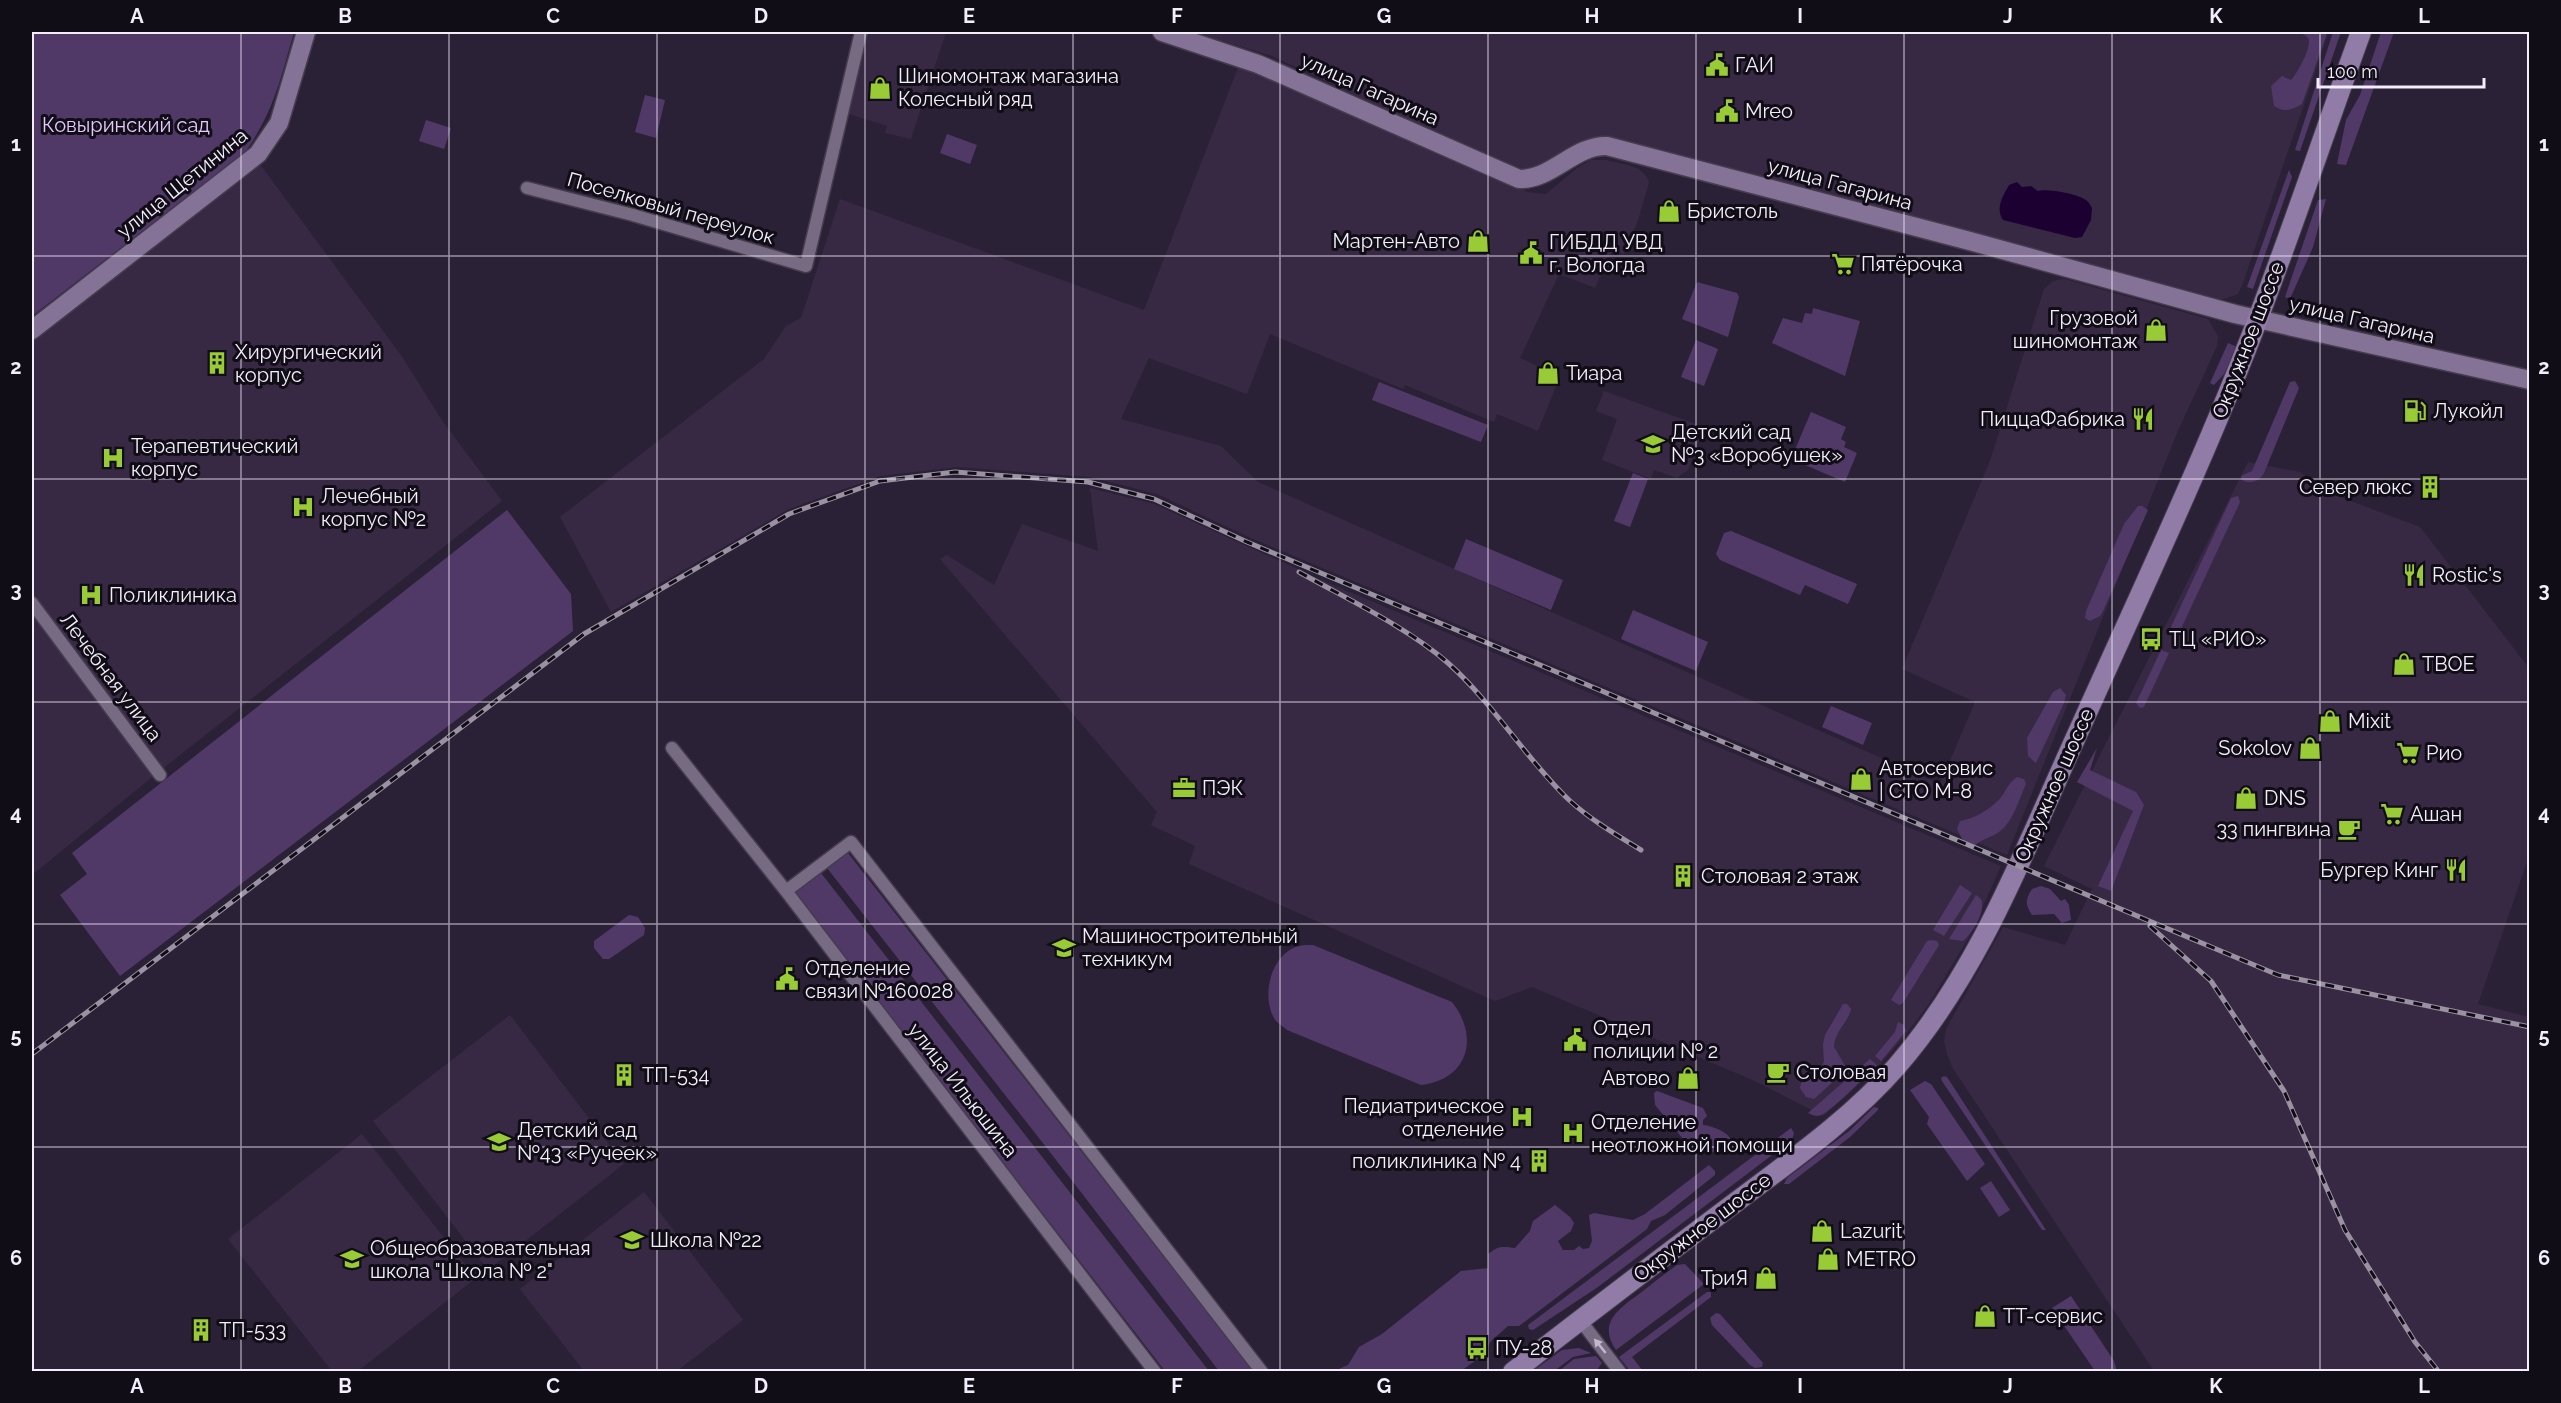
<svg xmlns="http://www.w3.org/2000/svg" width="2561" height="1403" font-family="Raleway,sans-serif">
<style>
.built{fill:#372944}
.green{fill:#513967}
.water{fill:#1c0031}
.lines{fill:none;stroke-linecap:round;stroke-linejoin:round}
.street-casing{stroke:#453c4e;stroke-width:15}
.secondary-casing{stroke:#453c4e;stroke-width:21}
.primary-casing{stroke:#453c4e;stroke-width:22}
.street{stroke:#776b84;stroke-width:12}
.secondary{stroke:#847396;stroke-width:18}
.primary{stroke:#917ba7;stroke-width:20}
.rail-casing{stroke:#9a91a2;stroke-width:5}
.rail{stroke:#110d16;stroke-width:3;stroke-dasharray:9;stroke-linecap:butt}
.oneway{fill:#c2b9cb}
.grid{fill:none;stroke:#f4edfb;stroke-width:1.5;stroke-opacity:0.55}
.labels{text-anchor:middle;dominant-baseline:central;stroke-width:6;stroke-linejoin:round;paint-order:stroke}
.poi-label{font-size:20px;fill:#f4edfb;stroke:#110d16;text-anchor:start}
.street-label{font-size:20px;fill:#f4edfb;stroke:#110d16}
.park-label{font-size:20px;fill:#e3c9ff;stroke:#110d16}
.neatline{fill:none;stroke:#f4edfb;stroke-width:2}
.grid-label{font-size:20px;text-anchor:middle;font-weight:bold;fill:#f4edfb}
</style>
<rect width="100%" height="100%" fill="#2b2136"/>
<!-- built -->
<g class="built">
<polygon points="869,32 946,32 911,139 885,133 887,126 849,114"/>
<polygon points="1194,32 2327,32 2328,34 2244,280 2238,294 2218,301 1601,137 1588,139 1533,169 1518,171 1272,56"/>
<polygon points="1241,60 1528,192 1546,194 1577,168 1591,160 1606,160 1628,165 1639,169 1647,177 1649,183 1637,223 1624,254 1612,251 1595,288 1559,274 1520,358 1560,376 1538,431 1497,414 1494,422 1405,385 1403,389 1270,334 1247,394 1149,358 1121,419 1221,446 1258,482 1940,784 1975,702 1902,669 1990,461 2044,289 2053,281 2064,279 2208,319 2218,336 2217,346 2177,433 2007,855 1251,538 1157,494 1090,477 957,467 880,476 789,509 611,612 560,517 764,359 786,326 801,318 840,199 1144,310"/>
<polygon points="259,163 403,358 441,419 502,501 156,774 32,875 32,339"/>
<polygon points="1604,391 1704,427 1688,470 1677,478 1654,470 1651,479 1602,460 1617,419 1596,411"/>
<polygon points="2248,462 2300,472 2321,490 2420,527 2529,668 2529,856 2478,1004 2529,1017 2529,1371 2154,1371 1952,1067 1947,1054 1944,1041 1946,1029 2003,927 2065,945 2092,889 2044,866"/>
<polygon points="1090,488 1154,504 1333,585 2001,866 1969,937 1928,1005 1903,1038 1876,1069 1823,1116 1755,1081 1532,987 1495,1001 1189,864 1195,846 1151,825 1157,812 940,559 947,555 994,585 1022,524 1098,551"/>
<polygon points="510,1015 624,1164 488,1270 373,1121"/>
<polygon points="362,1134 476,1278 358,1371 332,1371 228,1239"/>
<polygon points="644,1192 743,1320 677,1371 584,1371 520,1289"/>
</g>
<!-- green -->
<g class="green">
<path d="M32,32H294C281,77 274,111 246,151L32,316Z"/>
<path d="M2300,32H2326V36L2302,104C2292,110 2284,113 2274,106L2271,86L2282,76L2291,80C2297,74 2313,46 2308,38C2306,35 2302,34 2300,32Z"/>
<polygon points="2333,32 2341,32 2300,151 2295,150"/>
<polygon points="2381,32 2394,32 2346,165 2337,164 2346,120 2360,95"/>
<polygon points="645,95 665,100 656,138 635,132"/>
<polygon points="426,120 451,128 444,149 419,141"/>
<polygon points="947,134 977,145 970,164 940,153"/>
<polygon points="2289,170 2292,177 2253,289 2247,287"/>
<polygon points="2326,199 2313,247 2290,299 2285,297 2318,200"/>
<polygon points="1697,282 1737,293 1739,297 1728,337 1682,319"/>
<polygon points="1813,308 1860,321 1845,376 1772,343 1783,318 1802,323 1805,313 1812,314"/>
<polygon points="1696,340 1718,349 1704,386 1681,377"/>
<polygon points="2228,343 2237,347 2224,374 2214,385 2210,383"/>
<path d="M2295,381L2299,388L2264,473C2260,481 2250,485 2242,480L2241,476L2252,471L2290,382Z"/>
<polygon points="1379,382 1488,425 1481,442 1372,400"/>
<polygon points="1811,412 1846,427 1841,439 1846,442 1844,447 1857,453 1845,482 1791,459"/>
<polygon points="1633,473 1648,479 1630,527 1614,521"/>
<polygon points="2238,496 2240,502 2180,631 2174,633 2171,627 2231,498"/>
<polygon points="2138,506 2142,506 2148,510 2103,611 2100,616 2090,621 2085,618 2086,611 2124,524"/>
<polygon points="507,510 571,594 573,631 120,976 60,895 87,874 72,853"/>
<polygon points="1731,531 1857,584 1848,604 1805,585 1800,595 1720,560 1716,554 1724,533"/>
<polygon points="1466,539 1563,580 1551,610 1454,569"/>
<polygon points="1633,610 1708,642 1696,671 1621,639"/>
<polygon points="2161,650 2169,653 2144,707 2140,708 2136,703"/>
<polygon points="2060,688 2066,695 2064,703 2036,763 2028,756 2027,738 2053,692"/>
<polygon points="1831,706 1872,723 1863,745 1822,727"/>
<polygon points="2097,748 2090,770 2136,792 2144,805 2111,891 2098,886 2133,811 2077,782"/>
<path d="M2017,777L2024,779L2026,784C2018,801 2013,824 1996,834C1988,838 1981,840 1974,846L1963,841L1957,829L1960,821C1974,819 1993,808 2002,796C2008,787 2007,785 2017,777Z"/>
<polygon points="848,853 1253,1371 1219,1371 1053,1156 827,868"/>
<polygon points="821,873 1209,1371 1165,1371 794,893"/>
<polygon points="1960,885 1972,893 1944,936 1933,930"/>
<path d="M2041,886L2050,889L2061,901L2065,899L2069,905L2071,920L2062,923L2054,914L2032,915C2025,904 2025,900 2032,889Z"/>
<path d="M1976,895L1981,899C1986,912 1973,932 1963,941L1949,939Z"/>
<polygon points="629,915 638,917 645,928 644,935 609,959 603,959 594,948 594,941"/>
<polygon points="1931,940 1937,941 1939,945 1903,1003 1899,1005 1891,1000 1927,941"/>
<path d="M1313,945L1452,1002C1480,1037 1468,1080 1421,1085L1287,1030C1284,1027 1279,1024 1276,1021C1262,1002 1268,966 1287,952C1295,945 1304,945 1313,945Z"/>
<path d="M1843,1004H1847L1851,1009C1848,1023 1834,1032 1834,1047L1847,1069L1814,1099L1806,1097L1800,1088L1801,1083L1820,1071L1824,1061L1823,1044L1825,1035Z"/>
<polygon points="1898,1022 1904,1025 1906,1031 1881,1061 1875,1056 1895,1032"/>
<path d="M1870,1059L1877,1065C1866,1075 1830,1114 1818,1116C1814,1116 1812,1115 1808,1113Z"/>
<polygon points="1944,1076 1947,1077 2046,1230 2042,1230 1942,1081 1941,1078"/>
<polygon points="1925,1081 1931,1084 1985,1164 1967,1181 1927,1124 1929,1117 1910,1090"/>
<path d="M1657,1091L1703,1108L1707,1116L1703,1120V1125C1713,1126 1728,1132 1732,1141L1728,1149L1712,1152L1688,1145L1655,1105L1654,1093Z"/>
<polygon points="1874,1107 1878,1108 1878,1110 1850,1137 1789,1184 1784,1184 1787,1178 1849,1131"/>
<polygon points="1791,1128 1794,1133 1792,1140 1598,1287 1533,1330 1529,1329 1528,1325"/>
<path d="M1709,1165L1715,1171V1175L1665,1215L1651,1221L1647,1229L1519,1326H1508L1490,1342L1486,1353L1461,1371H1334L1348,1365L1359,1347L1382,1334L1461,1271L1488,1268V1254C1498,1246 1502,1246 1515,1248L1530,1231L1533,1221L1555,1205L1570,1217L1574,1223L1571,1231L1558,1241L1563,1250H1574L1579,1246L1583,1249L1589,1248L1592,1241L1589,1215L1594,1213L1633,1220L1645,1214Z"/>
<polygon points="1991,1181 2010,1210 1999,1217 1980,1188"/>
<path d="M1685,1264L1704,1284L1616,1350C1596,1321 1622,1307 1643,1291C1654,1282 1666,1273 1677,1265Z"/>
<polygon points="1707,1292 1711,1292 1711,1297 1632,1357 1643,1371 1630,1371 1619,1357"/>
<polygon points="2071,1296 2114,1361 2117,1371 2095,1371 2052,1308"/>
<polygon points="1716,1313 1720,1314 1763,1363 1762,1367 1755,1368 1750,1365 1712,1325 1710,1318"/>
<polygon points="1579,1348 1591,1353 1573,1357 1554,1371 1533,1371 1562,1350"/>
<polygon points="1596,1356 1602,1363 1596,1371 1559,1371 1574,1359"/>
</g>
<!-- water -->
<path class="water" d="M2017,182L2022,187L2031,186L2038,191C2047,188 2078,194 2086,200C2089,202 2090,205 2092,208L2091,220L2082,237L2075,238L2003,220C1995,208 2003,196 2009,185Z"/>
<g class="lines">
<!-- street casing -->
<g class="street-casing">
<g id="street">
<polyline points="527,188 633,215 806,266 861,32"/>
<polyline points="32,603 160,775"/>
<polyline points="672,748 786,891 1155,1372"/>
<polyline points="786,891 851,842 1262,1372"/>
<polyline points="1580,1320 1620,1372"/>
</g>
</g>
<!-- secondary casing -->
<g class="secondary-casing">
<g id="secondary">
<path d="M1162,32L1258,64L1519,179C1552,180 1574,145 1607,146L1966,240L2235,314L2530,380"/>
<polyline points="32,330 258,154 279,123 306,32"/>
</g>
</g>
<!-- primary casing -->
<g class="primary-casing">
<path id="primary" d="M1513,1372C1584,1317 1656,1262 1728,1208C1786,1164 1849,1121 1897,1066C1980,970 2024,851 2076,737C2134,607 2195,479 2247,347C2288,243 2323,136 2361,32"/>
</g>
<!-- street -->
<use href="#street" class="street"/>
<!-- secondary -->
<use href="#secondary" class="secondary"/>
<!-- primary -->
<use href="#primary" class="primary"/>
<!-- rail casing -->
<g class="rail-casing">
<g id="rail">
<path d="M1299,572C1347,599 1407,627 1448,663C1494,704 1525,758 1569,800C1591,820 1615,834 1641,850"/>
<polyline points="2150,926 2211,981 2284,1091 2345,1230 2415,1342 2439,1372"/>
<polyline points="32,1054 584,634 789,514 880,481 955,472 1088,482 1154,499 1247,542 2278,975 2530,1027"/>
</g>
</g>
<!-- rail -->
<use href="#rail" class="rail"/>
</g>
<!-- one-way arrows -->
<defs><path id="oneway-solid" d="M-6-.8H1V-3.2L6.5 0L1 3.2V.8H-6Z" transform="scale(1.5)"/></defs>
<use class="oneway" href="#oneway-solid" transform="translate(1600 1346) rotate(-129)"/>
<!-- grid -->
<path class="grid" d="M241,32V1372M449,32V1372M657,32V1372M865,32V1372M1073,32V1372M1280,32V1372M1488,32V1372M1696,32V1372M1904,32V1372M2112,32V1372M2320,32V1372M32,256H2530M32,479H2530M32,702H2530M32,924H2530M32,1147H2530"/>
<!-- icons -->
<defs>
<g id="civic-bare" transform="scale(1.8)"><path d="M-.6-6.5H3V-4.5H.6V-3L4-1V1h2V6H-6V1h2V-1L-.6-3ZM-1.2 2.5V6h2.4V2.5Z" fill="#99cb36" stroke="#110d16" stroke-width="2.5" paint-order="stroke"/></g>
<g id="shop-bare" transform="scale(1.8)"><path d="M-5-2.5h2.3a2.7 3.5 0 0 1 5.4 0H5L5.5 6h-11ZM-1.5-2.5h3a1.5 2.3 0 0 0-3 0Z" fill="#99cb36" stroke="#110d16" stroke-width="2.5" paint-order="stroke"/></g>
<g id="supermarket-bare" transform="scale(1.8)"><path d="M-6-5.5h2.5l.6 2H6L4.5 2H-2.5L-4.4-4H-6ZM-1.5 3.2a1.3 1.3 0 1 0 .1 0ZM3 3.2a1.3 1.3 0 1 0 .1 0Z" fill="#99cb36" stroke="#110d16" stroke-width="2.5" paint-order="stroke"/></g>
<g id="building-bare" transform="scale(1.8)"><path d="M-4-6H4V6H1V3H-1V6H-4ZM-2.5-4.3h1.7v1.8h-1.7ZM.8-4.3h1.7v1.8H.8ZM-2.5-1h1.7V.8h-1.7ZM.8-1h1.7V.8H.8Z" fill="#99cb36" stroke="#110d16" stroke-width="2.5" paint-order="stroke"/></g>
<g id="fuel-bare" transform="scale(1.8)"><path d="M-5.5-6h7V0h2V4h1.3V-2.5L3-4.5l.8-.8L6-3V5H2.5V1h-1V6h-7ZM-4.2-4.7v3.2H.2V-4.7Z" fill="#99cb36" stroke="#110d16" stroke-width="2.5" paint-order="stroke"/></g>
<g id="restaurant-bare" transform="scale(1.8)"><path d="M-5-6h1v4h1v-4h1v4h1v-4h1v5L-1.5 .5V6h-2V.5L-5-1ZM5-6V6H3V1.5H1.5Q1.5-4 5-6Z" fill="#99cb36" stroke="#110d16" stroke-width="2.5" paint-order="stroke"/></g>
<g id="school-bare" transform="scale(1.8)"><path d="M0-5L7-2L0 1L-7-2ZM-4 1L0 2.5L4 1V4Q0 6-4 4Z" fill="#99cb36" stroke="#110d16" stroke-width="2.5" paint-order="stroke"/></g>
<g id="hospital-bare" transform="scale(1.8)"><path d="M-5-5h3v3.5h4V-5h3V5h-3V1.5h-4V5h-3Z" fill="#99cb36" stroke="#110d16" stroke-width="2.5" paint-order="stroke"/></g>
<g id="bus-bare" transform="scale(1.8)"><path d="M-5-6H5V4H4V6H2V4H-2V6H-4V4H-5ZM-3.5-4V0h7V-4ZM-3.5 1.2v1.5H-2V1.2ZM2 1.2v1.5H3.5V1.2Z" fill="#99cb36" stroke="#110d16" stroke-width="2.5" paint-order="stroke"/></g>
<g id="office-bare" transform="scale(1.8)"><path d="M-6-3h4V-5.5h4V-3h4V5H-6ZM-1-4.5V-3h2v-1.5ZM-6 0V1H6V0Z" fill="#99cb36" stroke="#110d16" stroke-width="2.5" paint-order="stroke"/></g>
<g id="cafe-bare" transform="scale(1.8)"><path d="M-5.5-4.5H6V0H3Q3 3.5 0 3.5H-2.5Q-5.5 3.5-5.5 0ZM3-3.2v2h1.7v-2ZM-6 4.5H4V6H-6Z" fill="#99cb36" stroke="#110d16" stroke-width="2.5" paint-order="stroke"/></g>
</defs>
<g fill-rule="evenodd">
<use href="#civic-bare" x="1717" y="65"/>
<use href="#shop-bare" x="880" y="88"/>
<use href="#civic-bare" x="1727" y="111"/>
<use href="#shop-bare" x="1669" y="211"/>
<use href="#shop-bare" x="1478" y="241"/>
<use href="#civic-bare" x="1531" y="253"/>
<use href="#supermarket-bare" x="1843" y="264"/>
<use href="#shop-bare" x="2156" y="330"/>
<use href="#building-bare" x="217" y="363"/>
<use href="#shop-bare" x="1548" y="373"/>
<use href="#fuel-bare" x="2415" y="411"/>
<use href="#restaurant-bare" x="2143" y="419"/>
<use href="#school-bare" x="1653" y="444"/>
<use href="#hospital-bare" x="113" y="458"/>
<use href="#building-bare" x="2430" y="487"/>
<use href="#hospital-bare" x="303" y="507"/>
<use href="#restaurant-bare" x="2414" y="575"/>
<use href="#hospital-bare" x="91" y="595"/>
<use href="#bus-bare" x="2151" y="639"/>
<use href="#shop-bare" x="2404" y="664"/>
<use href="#shop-bare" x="2330" y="721"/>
<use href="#shop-bare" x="2310" y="748"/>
<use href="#supermarket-bare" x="2408" y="753"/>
<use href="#shop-bare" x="1861" y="779"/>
<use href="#office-bare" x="1184" y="788"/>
<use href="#shop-bare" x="2246" y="798"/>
<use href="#supermarket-bare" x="2392" y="814"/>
<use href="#cafe-bare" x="2349" y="829"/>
<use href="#restaurant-bare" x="2456" y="870"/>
<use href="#building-bare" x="1683" y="876"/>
<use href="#school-bare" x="1064" y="948"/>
<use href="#civic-bare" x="787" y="979"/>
<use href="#civic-bare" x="1575" y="1040"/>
<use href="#cafe-bare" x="1778" y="1072"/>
<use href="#building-bare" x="624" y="1075"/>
<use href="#shop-bare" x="1688" y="1078"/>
<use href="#hospital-bare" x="1522" y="1117"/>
<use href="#hospital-bare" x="1573" y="1133"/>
<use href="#school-bare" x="499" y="1142"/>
<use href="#building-bare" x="1539" y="1161"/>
<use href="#shop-bare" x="1822" y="1231"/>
<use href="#school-bare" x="632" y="1240"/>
<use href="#school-bare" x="352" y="1259"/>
<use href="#shop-bare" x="1828" y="1259"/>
<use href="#shop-bare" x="1766" y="1278"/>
<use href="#shop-bare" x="1985" y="1316"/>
<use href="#building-bare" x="201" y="1330"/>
<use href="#bus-bare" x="1477" y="1348"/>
</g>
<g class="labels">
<!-- poi labels -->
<g class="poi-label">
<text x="1735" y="65">ГАИ</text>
<text x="898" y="76">Шиномонтаж магазина<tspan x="898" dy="23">Колесный ряд</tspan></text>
<text x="1745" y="111">Mreo</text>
<text x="1687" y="211">Бристоль</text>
<text x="1460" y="241" text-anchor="end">Мартен-Авто</text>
<text x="1549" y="242">ГИБДД УВД<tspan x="1549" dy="23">г. Вологда</tspan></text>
<text x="1861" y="264">Пятёрочка</text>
<text x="2138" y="318" text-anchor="end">Грузовой<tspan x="2138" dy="23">шиномонтаж</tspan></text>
<text x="235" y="352">Хирургический<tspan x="235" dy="23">корпус</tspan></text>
<text x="1566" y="373">Тиара</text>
<text x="2433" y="411">Лукойл</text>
<text x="2125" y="419" text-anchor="end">ПиццаФабрика</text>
<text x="1671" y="432">Детский сад<tspan x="1671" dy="23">№3 «Воробушек»</tspan></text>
<text x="131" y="446">Терапевтический<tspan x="131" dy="23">корпус</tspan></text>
<text x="2412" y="487" text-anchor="end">Север люкс</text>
<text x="321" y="496">Лечебный<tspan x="321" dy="23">корпус №2</tspan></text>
<text x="2432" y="575">Rostic's</text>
<text x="109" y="595">Поликлиника</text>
<text x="2169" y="639">ТЦ «РИО»</text>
<text x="2422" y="664">ТВОЕ</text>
<text x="2348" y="721">Mixit</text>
<text x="2292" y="748" text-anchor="end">Sokolov</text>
<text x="2426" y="753">Рио</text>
<text x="1879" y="768">Автосервис<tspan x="1879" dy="23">| СТО М-8</tspan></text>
<text x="1202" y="788">ПЭК</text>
<text x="2264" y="798">DNS</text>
<text x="2410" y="814">Ашан</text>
<text x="2331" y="829" text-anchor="end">33 пингвина</text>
<text x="2438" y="870" text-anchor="end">Бургер Кинг</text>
<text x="1701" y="876">Столовая 2 этаж</text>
<text x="1082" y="936">Машиностроительный<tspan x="1082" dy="23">техникум</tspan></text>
<text x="805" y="968">Отделение<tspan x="805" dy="23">связи №160028</tspan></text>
<text x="1593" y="1028">Отдел<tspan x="1593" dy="23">полиции № 2</tspan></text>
<text x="1796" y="1072">Столовая</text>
<text x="642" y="1075">ТП-534</text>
<text x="1670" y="1078" text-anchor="end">Автово</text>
<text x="1504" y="1106" text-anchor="end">Педиатрическое<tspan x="1504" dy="23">отделение</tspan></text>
<text x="1591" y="1122">Отделение<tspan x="1591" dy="23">неотложной помощи</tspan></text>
<text x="517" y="1130">Детский сад<tspan x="517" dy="23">№43 «Ручеек»</tspan></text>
<text x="1521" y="1161" text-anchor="end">поликлиника № 4</text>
<text x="1840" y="1231">Lazurit</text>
<text x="650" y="1240">Школа №22</text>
<text x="370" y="1248">Общеобразовательная<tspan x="370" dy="23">школа "Школа № 2"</tspan></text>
<text x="1846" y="1259">METRO</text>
<text x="1748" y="1278" text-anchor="end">ТриЯ</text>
<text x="2003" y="1316">ТТ-сервис</text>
<text x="219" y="1330">ТП-533</text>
<text x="1495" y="1348">ПУ-28</text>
</g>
<!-- street labels -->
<g class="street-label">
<text transform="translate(1370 89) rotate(24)">улица Гагарина</text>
<text transform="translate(182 183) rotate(-39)">улица Щетинина</text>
<text transform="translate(1840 184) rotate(15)">улица Гагарина</text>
<text transform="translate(671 208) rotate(16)">Поселковый переулок</text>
<text transform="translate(2362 320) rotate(13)">улица Гагарина</text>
<text transform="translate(2248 340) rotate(-69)">Окружное шоссе</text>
<text transform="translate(111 677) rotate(53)">Лечебная улица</text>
<text transform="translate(2054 785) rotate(-66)">Окружное шоссе</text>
<text transform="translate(963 1090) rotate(52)">улица Ильюшина</text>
<text transform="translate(1702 1227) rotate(-37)">Окружное шоссе</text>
</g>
<!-- park labels -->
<g class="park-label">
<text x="126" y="125">Ковыринский сад</text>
</g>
</g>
<!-- border -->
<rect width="2561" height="1403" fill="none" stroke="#110d16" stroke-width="66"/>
<!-- scale -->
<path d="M2318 78v9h166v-9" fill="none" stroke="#f4edfb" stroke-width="3"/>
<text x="2327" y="78" font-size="18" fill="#f4edfb" stroke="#110d16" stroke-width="4.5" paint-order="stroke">100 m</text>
<rect x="33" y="33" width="2495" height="1337" class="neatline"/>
<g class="grid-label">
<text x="137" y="23">A</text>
<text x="345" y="23">B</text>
<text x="553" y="23">C</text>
<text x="761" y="23">D</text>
<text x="969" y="23">E</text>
<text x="1177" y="23">F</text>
<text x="1384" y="23">G</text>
<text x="1592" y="23">H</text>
<text x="1800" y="23">I</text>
<text x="2008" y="23">J</text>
<text x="2216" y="23">K</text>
<text x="2424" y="23">L</text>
<text x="16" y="151">1</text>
<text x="2544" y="151">1</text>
<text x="16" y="374">2</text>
<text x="2544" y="374">2</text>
<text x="16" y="597">3</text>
<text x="2544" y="597">3</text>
<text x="16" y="820">4</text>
<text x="2544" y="820">4</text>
<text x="16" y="1043">5</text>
<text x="2544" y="1043">5</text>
<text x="16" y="1265">6</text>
<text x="2544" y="1265">6</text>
<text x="137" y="1393">A</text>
<text x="345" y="1393">B</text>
<text x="553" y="1393">C</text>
<text x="761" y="1393">D</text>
<text x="969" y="1393">E</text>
<text x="1177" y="1393">F</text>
<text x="1384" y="1393">G</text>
<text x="1592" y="1393">H</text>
<text x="1800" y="1393">I</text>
<text x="2008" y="1393">J</text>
<text x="2216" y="1393">K</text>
<text x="2424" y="1393">L</text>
</g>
</svg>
